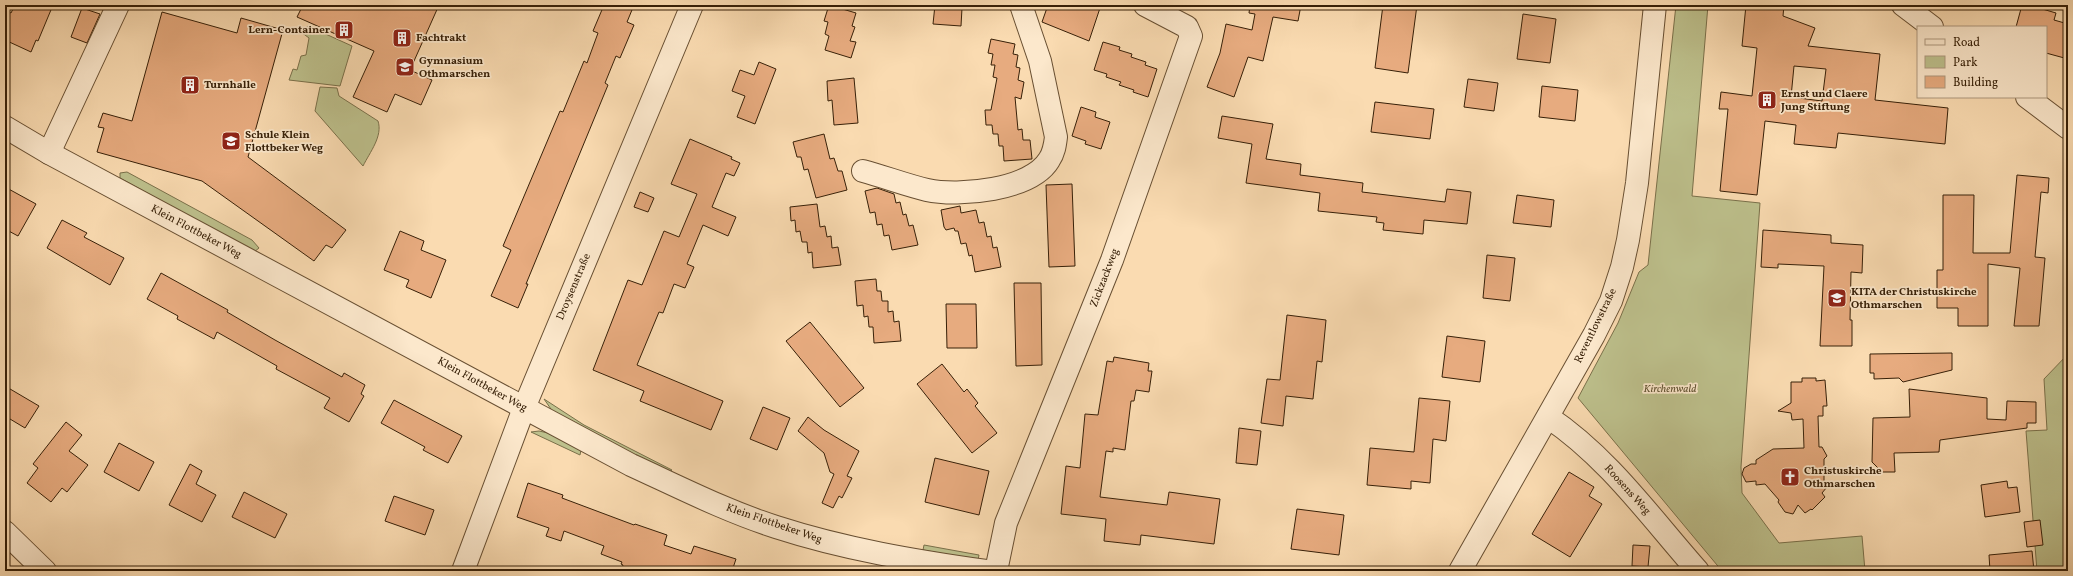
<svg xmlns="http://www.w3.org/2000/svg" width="2073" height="576" font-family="Vollkorn,serif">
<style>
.green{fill:#bdc08c;stroke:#7a704a}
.building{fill:#e7ab7f;stroke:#372008;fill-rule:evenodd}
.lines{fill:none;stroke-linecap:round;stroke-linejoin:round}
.minor-casing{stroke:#684f32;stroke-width:24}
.minor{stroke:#fce8cc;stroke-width:22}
.labels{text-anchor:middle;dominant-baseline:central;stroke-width:3.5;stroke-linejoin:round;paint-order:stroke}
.poi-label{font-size:11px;font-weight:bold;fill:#372008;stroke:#fce8cc;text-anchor:start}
.street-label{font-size:11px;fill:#372008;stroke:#fce8cc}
.park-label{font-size:11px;font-style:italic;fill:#5f5030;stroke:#fce8cc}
</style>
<rect width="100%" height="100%" fill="#fadbb1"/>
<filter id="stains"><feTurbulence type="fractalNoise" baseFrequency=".005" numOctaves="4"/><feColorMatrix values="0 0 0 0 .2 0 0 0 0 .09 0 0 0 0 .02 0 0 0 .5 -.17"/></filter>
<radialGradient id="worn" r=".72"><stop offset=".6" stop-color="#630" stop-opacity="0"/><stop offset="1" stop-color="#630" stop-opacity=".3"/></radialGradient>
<!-- green -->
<g class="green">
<polygon points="1676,5 1708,5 1692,196 1760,203 1741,467 1742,493 1779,543 1862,536 1865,571 1722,571 1578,398 1618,323 1639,272 1648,265"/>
<polygon points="308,26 352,46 340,86 289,80 293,69 297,70 301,56 306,55 309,38 301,32"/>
<path d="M320,87L337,88L339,96L378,121C383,136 370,152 363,166L315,111Z"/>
<polygon points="127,172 252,240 259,248 254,252 120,178 120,173"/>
<polygon points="2068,354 2068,571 2037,571 2026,431 2047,430 2044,379"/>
<polygon points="544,399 584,425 672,470 669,473 553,412"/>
<polygon points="539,431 548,433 581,450 580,455 531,432"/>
<polygon points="924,545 979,555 978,560 923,550"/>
</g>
<!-- building -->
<g class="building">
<polygon points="15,5 53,5 38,41 36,40 31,52 5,40 5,10 11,13"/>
<polygon points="303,5 439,5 410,70 432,80 421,105 395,94 387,112 353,97 374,51 297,17"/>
<polygon points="604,5 634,5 627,22 634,25 620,58 616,56 605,83 608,85 526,284 528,284 518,308 491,296 511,250 503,246 560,111 563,112 584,61 587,63 598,33 593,31"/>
<polygon points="829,5 856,13 852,26 855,27 850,41 856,42 851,58 825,50 829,36 825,34 828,22 824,21"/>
<polygon points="935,5 957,5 957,8 962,8 961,26 933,24"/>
<polygon points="1048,5 1101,5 1089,41 1042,22"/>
<polygon points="1250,5 1301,5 1298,21 1273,17 1263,61 1248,57 1234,97 1207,87 1220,53 1226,24 1252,30 1255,14 1249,13"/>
<polygon points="1383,5 1417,5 1408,73 1375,68"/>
<path d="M1746,5H1784L1783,16L1815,28L1808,46L1880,54L1875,100L1948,108L1945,144L1838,133L1836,148L1794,144L1796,125L1765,121L1757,195L1720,191L1728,109H1719L1721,92L1752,96L1757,48L1742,46ZM1794,66L1826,69L1822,101L1791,97Z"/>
<polygon points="2022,5 2039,5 2039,8 2056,13 2054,20 2068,24 2068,59 2046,53 2046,27 2016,27"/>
<polygon points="82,8 100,14 87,43 71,37"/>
<polygon points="162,12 237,33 241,18 283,30 248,157 346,230 332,248 326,245 314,261 202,181 97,152 104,128 98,127 103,113 132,121"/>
<polygon points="1523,14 1556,19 1550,63 1517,59"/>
<polygon points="991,39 1015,44 1013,54 1018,55 1016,67 1020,68 1018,80 1024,82 1021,99 1015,97 1018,130 1022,129 1023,140 1030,140 1032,159 1004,161 1003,146 999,146 998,134 993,134 992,125 986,125 985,110 991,110 997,78 993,77 995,65 991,65 993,54 988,53"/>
<polygon points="1103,42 1120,47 1119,50 1132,54 1131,57 1146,62 1145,65 1157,69 1148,97 1133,92 1134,90 1119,85 1121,82 1106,77 1107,74 1094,70"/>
<polygon points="759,62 776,69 755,124 737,117 745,96 732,91 740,70 754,75"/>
<polygon points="854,78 858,123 834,125 832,100 828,101 827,81"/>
<polygon points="1468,79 1498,83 1494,111 1464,107"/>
<polygon points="1542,86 1578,90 1575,121 1539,117"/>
<polygon points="1375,102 1434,109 1430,139 1371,132"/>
<polygon points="1081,107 1096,112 1095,117 1110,122 1101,149 1085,144 1086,141 1072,136"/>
<polygon points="1222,116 1273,124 1266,159 1301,164 1300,175 1363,183 1362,192 1445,202 1447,189 1471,192 1467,224 1424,220 1423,234 1383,230 1384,223 1376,222 1377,217 1318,211 1320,193 1246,183 1252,144 1218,138"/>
<polygon points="824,134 830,159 834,158 838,171 842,171 847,190 816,198 808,169 804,170 801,157 797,157 793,142"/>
<polygon points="690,139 732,157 731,159 740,163 734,176 726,173 712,207 736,217 728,236 703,225 687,264 694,267 685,288 674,284 663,313 659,312 637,365 723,401 711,430 640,401 644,391 593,370 628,280 642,285 664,231 679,237 697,194 671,184"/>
<polygon points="2017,175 2049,178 2048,193 2041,192 2035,257 2045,258 2039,326 2014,326 2020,268 1988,264 1988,326 1958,326 1958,308 1937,308 1937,270 1943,270 1943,195 1974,195 1973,253 2010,253"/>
<polygon points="1072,184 1075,266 1049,267 1046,185"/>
<polygon points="5,187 36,204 18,236 5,229"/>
<polygon points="877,188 894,194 896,203 900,202 903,215 906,214 909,226 913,225 918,245 892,250 889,235 884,236 882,224 877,225 875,212 870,213 865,191"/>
<polygon points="640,192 654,198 648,212 634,207"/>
<polygon points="1517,195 1554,200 1551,227 1513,223"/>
<polygon points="817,204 820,227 825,226 827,237 831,236 832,248 838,247 841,265 813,268 812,252 808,253 807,242 802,242 800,231 796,232 795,220 791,221 790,207"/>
<polygon points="960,206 961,213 976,210 979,223 984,222 987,237 991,236 993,248 997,247 1001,267 975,272 972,255 969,256 966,243 961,244 958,231 955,231 954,228 946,230 944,227 941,210"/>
<polygon points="62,220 87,233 84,237 124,258 110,285 47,248"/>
<polygon points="1763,230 1831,235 1831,243 1863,245 1862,273 1851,272 1850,320 1852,320 1852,346 1820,346 1824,266 1778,264 1778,268 1761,267"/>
<polygon points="400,231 424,241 421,250 446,260 431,298 406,287 409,280 384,270"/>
<polygon points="1487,255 1515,258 1510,301 1483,298"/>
<polygon points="161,273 228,310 227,312 275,340 342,377 344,373 365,385 361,394 364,396 349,422 324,408 330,398 276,369 277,366 217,332 214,339 177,319 178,316 147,299"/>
<polygon points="876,279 877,291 881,291 882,301 888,301 888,312 893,311 894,322 899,321 901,341 874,343 873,327 869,327 868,316 864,317 863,305 857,306 855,281"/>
<polygon points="1014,283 1041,283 1042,365 1016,366"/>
<polygon points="946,304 976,304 977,348 947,348"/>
<polygon points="1287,315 1326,320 1322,362 1317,361 1313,399 1286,396 1283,426 1261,423 1267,379 1280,380"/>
<polygon points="810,322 864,388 840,407 786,341"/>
<polygon points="1447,336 1485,341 1480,382 1442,377"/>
<polygon points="1952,353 1952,370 1903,382 1899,378 1874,379 1874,373 1870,373 1870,354"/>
<polygon points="1114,357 1149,363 1148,371 1152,371 1149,392 1136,390 1134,401 1131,401 1125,450 1113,448 1113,452 1106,451 1100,497 1167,505 1169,492 1220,499 1214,544 1141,535 1140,545 1104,541 1106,519 1061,514 1066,466 1080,468 1085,414 1098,415 1107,361 1113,362"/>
<polygon points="942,364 964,392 967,389 978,403 975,406 997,433 972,453 917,384"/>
<polygon points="1802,378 1816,378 1816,381 1825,380 1827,406 1823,406 1823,416 1818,416 1819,447 1822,447 1827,456 1824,459 1824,484 1827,487 1822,493 1825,497 1812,510 1811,509 1805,513 1798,505 1793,514 1785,512 1778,502 1779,500 1765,484 1756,485 1756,481 1746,482 1742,474 1744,468 1751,464 1756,464 1756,460 1773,449 1804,448 1803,419 1792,420 1791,413 1778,411 1791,403 1791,382 1802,382"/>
<polygon points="5,386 39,406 25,428 5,416"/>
<polygon points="1909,389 1987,398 1987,419 2006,420 2007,401 2036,402 2036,423 2027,423 2027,428 1940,440 1939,452 1894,453 1895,472 1882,472 1872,462 1873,418 1910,417"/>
<polygon points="1419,398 1450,401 1446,441 1433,439 1430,483 1411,481 1411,489 1367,485 1370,448 1414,452"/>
<polygon points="394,400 462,436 448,463 423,450 425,447 381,423"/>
<polygon points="763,407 790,418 777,450 750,439"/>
<polygon points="808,417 824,430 859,451 847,476 852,478 842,498 839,496 833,508 822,503 834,474 830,472 824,453 798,431"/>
<polygon points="66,422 82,435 69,451 88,465 67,492 62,488 51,502 27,483 38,468 33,464"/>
<polygon points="1239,428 1261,431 1257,465 1236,463"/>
<polygon points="119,443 154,462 139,491 104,472"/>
<polygon points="935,458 989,471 979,515 925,502"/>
<polygon points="190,464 202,471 196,484 216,495 202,522 169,505"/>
<polygon points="1569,472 1594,487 1589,496 1602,504 1570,557 1532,534"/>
<polygon points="2007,481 2008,488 2017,487 2020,512 1985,517 1981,485"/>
<polygon points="528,483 563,495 562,498 634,525 635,524 667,535 664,545 691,554 694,546 736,559 732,571 621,571 623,565 621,564 622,562 601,554 604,546 564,531 561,541 546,536 549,528 517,517"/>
<polygon points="244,492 287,514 275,538 232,517"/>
<polygon points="394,496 434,510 425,535 385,521"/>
<polygon points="1297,509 1344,515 1339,555 1291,549"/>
<polygon points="2040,520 2043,545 2027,547 2024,522"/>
<polygon points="1633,545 1650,546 1648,567 1632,566"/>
<polygon points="2032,551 2034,571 1990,571 1989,555"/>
</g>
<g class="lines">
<!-- minor casing -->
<g class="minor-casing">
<g id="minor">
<polyline points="1903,5 1932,27"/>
<polyline points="2027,97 2068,128"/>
<path d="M5,127L49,153L631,465C679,487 726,511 776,527C844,549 915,561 986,571"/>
<polyline points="49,153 118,5"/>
<path d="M863,171C885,177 906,185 927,190C959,197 1031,190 1049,160C1054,153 1055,145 1056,137L1040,61L1021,5"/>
<path d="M1548,417C1608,457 1651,518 1698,571"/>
<polyline points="5,532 45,571"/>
<polyline points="463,571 524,408 692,5"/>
<polyline points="996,571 1006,523 1112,260 1191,36 1187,27 1145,5"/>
<polyline points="1460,571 1594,335 1611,301 1622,267 1628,240 1637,183 1655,5"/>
</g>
</g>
<!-- minor -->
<use href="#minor" class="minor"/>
</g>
<!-- icons -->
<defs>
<g id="building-square" transform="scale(1)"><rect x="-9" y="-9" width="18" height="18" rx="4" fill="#8f2418" stroke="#fce8cc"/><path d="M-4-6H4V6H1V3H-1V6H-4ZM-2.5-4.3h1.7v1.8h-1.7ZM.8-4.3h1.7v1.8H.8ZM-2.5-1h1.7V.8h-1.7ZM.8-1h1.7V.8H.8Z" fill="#fff"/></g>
<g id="school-square" transform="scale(1)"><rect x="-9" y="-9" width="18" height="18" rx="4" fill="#8f2418" stroke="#fce8cc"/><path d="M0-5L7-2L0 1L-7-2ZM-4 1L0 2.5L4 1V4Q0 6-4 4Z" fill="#fff"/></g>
<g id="church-square" transform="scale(1)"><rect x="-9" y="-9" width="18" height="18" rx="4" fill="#8f2418" stroke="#fce8cc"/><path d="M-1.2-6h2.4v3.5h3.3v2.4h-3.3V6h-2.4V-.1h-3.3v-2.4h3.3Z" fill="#fff"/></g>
</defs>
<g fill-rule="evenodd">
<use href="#building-square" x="344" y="30"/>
<use href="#building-square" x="402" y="38"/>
<use href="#school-square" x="405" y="67"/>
<use href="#building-square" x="190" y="85"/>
<use href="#building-square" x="1767" y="100"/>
<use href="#school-square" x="231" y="141"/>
<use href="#school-square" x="1837" y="298"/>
<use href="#church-square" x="1790" y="477"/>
</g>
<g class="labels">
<!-- poi labels -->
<g class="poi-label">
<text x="330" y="30" text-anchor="end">Lern-Container</text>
<text x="416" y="38">Fachtrakt</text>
<text x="419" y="61">Gymnasium<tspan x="419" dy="13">Othmarschen</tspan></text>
<text x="204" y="85">Turnhalle</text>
<text x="1781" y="94">Ernst und Claere<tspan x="1781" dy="13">Jung Stiftung</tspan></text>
<text x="245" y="135">Schule Klein<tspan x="245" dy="13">Flottbeker Weg</tspan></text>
<text x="1851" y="292">KITA der Christuskirche<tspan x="1851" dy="13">Othmarschen</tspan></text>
<text x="1804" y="471">Christuskirche<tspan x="1804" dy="13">Othmarschen</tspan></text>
</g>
<!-- street labels -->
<g class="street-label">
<text transform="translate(196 232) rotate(28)">Klein Flottbeker Weg</text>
<text transform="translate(1105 278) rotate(-69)">Zickzackweg</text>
<text transform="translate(574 287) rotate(-67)">Droysenstraße</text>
<text transform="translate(1596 326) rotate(-64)">Reventlowstraße</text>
<text transform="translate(482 385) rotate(29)">Klein Flottbeker Weg</text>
<text transform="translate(1627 490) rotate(48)">Roosens Weg</text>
<text transform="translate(774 524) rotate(19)">Klein Flottbeker Weg</text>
</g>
<!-- park labels -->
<g class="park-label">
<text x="1670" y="389">Kirchenwald</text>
</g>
</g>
<!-- margin -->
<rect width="2073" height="576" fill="none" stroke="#fadbb1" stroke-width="20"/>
<rect x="6" y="6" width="2061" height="564" fill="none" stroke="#372008" stroke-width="2"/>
<rect x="10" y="10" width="2053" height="556" fill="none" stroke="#372008"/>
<!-- legend -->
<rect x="1917" y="26" width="130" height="72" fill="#fce8cc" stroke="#ad987e"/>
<rect x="1925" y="39" width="20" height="6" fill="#fce8cc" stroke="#ad987e"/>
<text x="1953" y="46" font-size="12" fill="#372008">Road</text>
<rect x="1925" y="56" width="20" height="12" fill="#bdc08c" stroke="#ad987e"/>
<text x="1953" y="66" font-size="12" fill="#372008">Park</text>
<rect x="1925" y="76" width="20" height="12" fill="#e7ab7f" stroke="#ad987e"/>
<text x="1953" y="86" font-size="12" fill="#372008">Building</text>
<rect width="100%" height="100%" filter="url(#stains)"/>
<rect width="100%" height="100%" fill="url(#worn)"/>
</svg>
